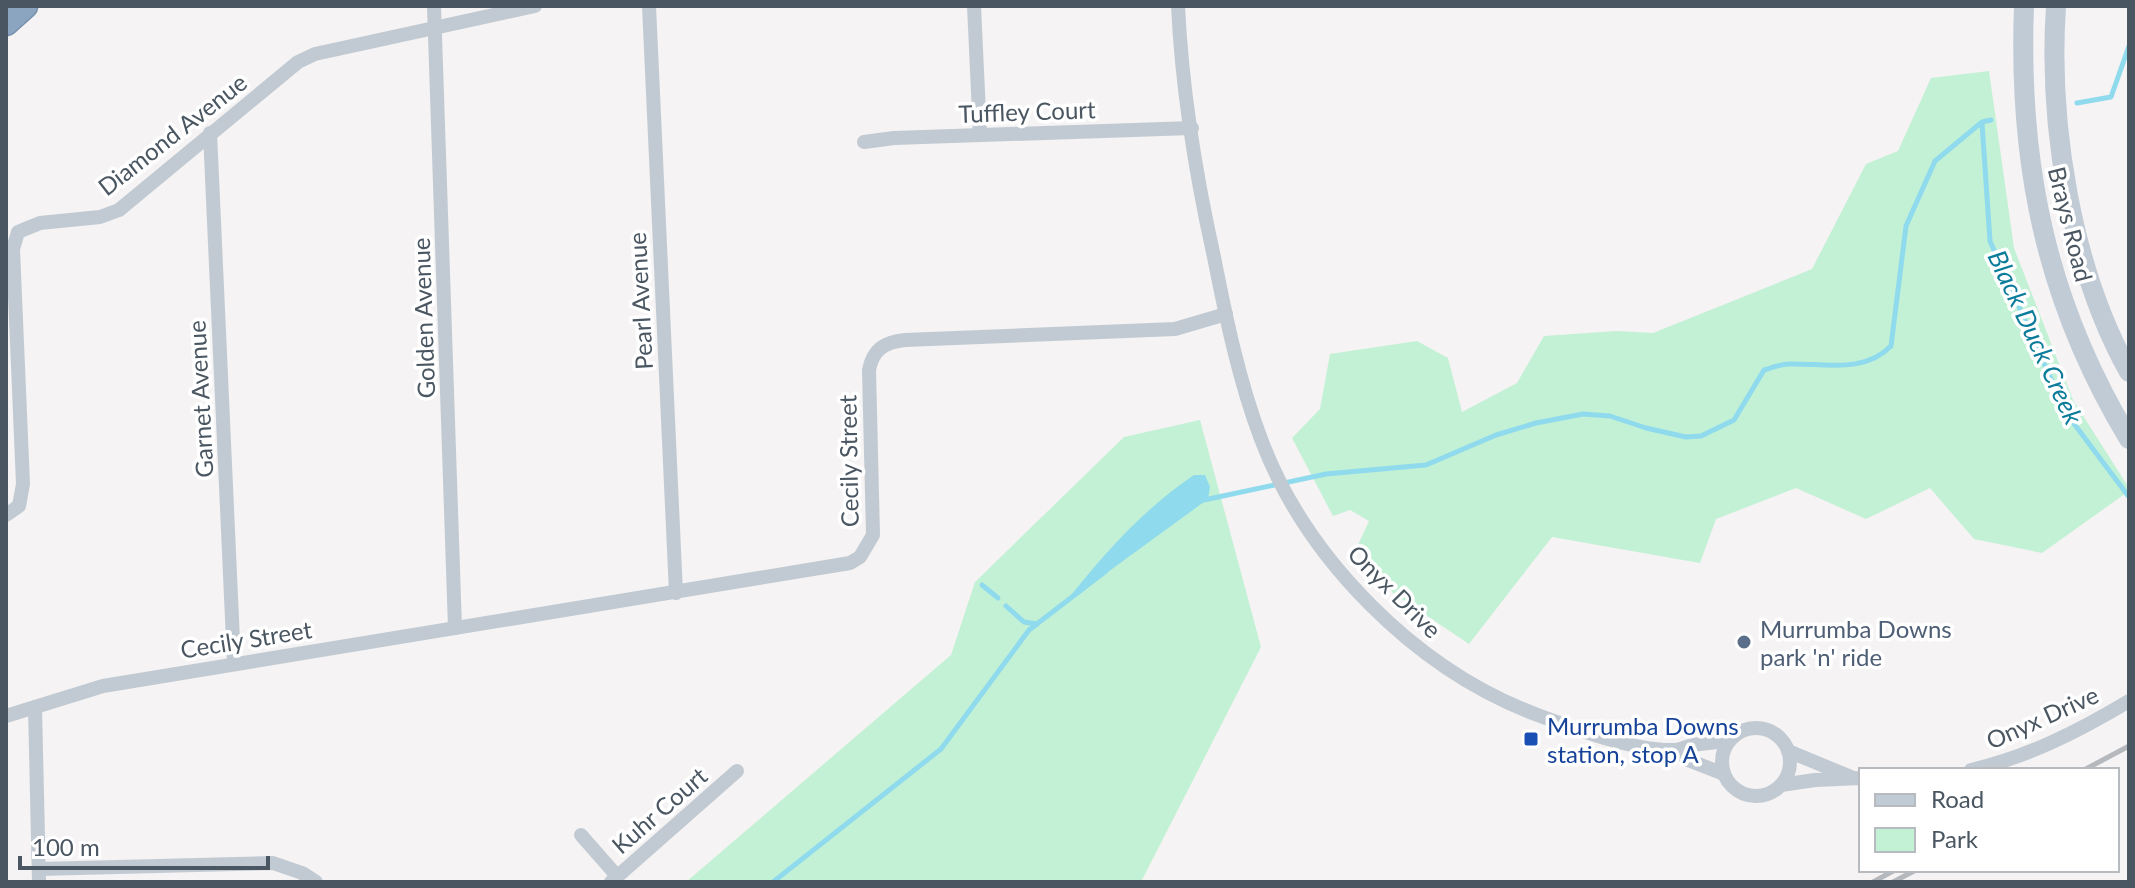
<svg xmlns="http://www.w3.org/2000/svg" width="2135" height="888" font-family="Lato,sans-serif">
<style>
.green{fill:#c3f1d5}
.water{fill:#90daee}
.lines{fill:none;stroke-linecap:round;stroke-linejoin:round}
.stream{stroke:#90daee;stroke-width:5}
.highway-casing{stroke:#7690ad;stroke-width:27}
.street{stroke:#c1cad2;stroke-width:14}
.secondary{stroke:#c1cbd6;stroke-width:20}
.highway{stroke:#8ba5c1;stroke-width:24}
.rail{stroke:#b5b8bd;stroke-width:5}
.service-dot{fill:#5c6f8a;stroke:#fff;stroke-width:3}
.transit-dot{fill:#1a4fb4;stroke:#fff;stroke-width:3}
.labels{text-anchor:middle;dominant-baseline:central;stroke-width:7;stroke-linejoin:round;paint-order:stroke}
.street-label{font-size:24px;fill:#4a5661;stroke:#fff}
.service-label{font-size:24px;fill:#4e5e75;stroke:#fff;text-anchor:start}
.transit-label{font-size:24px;fill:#164399;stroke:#fff;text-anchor:start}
.water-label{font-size:26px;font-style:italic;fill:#0c7c9b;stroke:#fff}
</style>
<rect width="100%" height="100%" fill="#f5f3f3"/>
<!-- green -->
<g class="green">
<polygon points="1989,71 2014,248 2073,400 2129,488 2129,491 2042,553 1974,539 1930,488 1866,519 1796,488 1716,519 1700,563 1552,537 1469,644 1393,593 1358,545 1369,521 1350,510 1333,516 1292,438 1320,409 1330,354 1417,341 1448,358 1462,412 1517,383 1544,336 1617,331 1653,333 1812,269 1866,164 1898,151 1931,78"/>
<polygon points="1200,420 1261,647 1141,882 686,882 951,655 975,582 1124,437"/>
</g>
<!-- water -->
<path class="water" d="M1194,475H1205L1210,487L1208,499L1064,604C1102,556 1143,509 1194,475Z"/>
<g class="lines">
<!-- stream -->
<g class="stream">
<polyline points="2077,103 2111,97 2129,46"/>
<polyline points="1982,123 1990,241 2066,413 2129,497"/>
<path d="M1204,500L1326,474L1426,465L1496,435L1536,423L1583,414L1610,416L1646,428L1686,437L1701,436L1734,420L1764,370C1772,368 1780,364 1789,364C1824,363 1864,374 1891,346L1906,226L1935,161L1982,122L1991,120"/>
<polyline points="982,585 998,598"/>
<polyline points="1006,606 1024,622 1037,624"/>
<polyline points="773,882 941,749 1029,630 1106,571"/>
</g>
<!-- highway casing -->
<g class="highway-casing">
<polyline id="highway" points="6,23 25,6"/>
</g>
<!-- street -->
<g class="street">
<polyline points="434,6 455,628"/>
<polyline points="649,6 676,593"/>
<polyline points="974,6 980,135"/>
<path d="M1178,6C1182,90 1196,176 1214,257C1226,318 1239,381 1261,439C1306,559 1416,669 1535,714C1572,728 1637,752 1675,750C1681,750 1687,746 1693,745C1705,743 1717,742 1729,741"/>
<polyline points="210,133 234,663"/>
<polyline points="864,142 894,138 1192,128"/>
<polyline points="6,515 19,506 23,484 13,249 18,232 40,223 100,217 119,210 298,62 315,54 535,6"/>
<polyline points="35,707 39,882"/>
<path d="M6,716L103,686L850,563L860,557L873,535L869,370C873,349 885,342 905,340L1175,329L1226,314"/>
<circle cx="1756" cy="762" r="34"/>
<polyline points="1676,750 1688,760 1724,774"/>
<polyline points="1788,751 1851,777"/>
<path d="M1971,770C2028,757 2079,731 2129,701"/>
<polyline points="1781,785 1815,780 1861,778"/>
<polyline points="581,835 617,876"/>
<polyline points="39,869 273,863 302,873 316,882"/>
<polyline points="611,882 737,771"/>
</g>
<!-- secondary -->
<g class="secondary">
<path d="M2024,6C2018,164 2046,302 2129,439"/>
<path d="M2056,6C2048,124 2071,268 2129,372"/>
</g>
<!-- highway -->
<use href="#highway" class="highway"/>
<!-- rail -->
<g class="rail">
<polyline points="2084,770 2129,746"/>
<polyline points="1873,882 1895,870"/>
<polyline points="1893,882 1916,870"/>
</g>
</g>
<!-- markers -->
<circle class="service-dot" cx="1744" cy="642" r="8"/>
<rect class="transit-dot" x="1523" y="731" width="16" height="16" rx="4"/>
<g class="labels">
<!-- street labels -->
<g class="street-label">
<text transform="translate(1027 111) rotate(-2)">Tuffley Court</text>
<text transform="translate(172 134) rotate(-38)">Diamond Avenue</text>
<text transform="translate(2071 224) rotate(76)">Brays Road</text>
<text transform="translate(640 301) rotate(-93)">Pearl Avenue</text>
<text transform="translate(423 318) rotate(-92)">Golden Avenue</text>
<text transform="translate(200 399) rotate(-93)">Garnet Avenue</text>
<text transform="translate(848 461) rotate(-91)">Cecily Street</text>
<text transform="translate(1395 591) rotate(45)">Onyx Drive</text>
<text transform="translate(246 639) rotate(-9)">Cecily Street</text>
<text transform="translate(2042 717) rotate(-24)">Onyx Drive</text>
<text transform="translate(659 810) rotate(-41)">Kuhr Court</text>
</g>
<!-- service labels -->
<g class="service-label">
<text x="1760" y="628">Murrumba Downs<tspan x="1760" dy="28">park 'n' ride</tspan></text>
</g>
<!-- transit labels -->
<g class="transit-label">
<text x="1547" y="725">Murrumba Downs<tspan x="1547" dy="28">station, stop A</tspan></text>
</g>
<!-- water labels -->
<g class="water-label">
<text transform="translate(2036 337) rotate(65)">Black Duck Creek</text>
</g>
</g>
<!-- border -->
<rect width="2135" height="888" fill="none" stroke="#4a5661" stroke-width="16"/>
<!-- legend -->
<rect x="1859" y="768" width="260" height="104" fill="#ffffff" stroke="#b7bbc0" stroke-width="2"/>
<rect x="1875" y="794" width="40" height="12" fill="#c1cbd6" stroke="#b7bbc0" stroke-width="2"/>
<text x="1931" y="808" font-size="24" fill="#4a5661">Road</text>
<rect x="1875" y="828" width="40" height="24" fill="#c3f1d5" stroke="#b7bbc0" stroke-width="2"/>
<text x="1931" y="848" font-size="24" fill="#4a5661">Park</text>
<!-- scale -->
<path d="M20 856v12h248v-12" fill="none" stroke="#4a5661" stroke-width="4"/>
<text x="32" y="856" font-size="24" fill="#4a5661" stroke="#ffffff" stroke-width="6" paint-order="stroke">100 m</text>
</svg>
